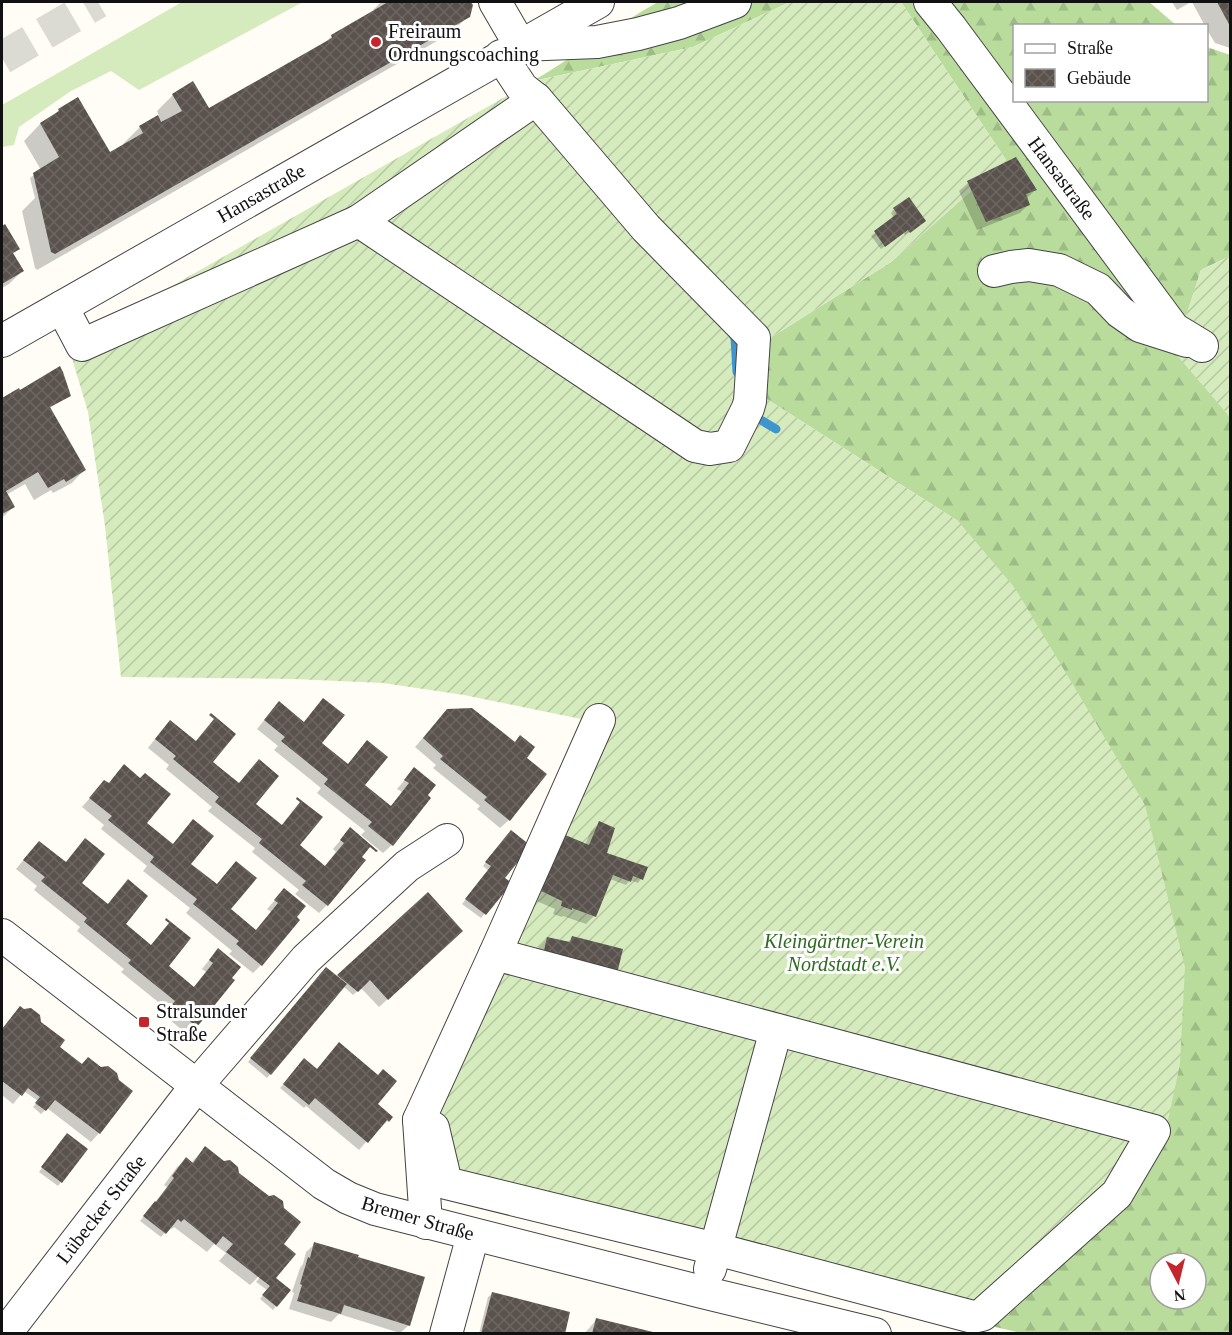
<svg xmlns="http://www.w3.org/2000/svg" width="1232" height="1335" font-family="'Times New Roman',serif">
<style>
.grass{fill:#d5ebbd}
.forest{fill:url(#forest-firs);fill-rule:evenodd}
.garden{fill:url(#garden-furrows)}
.shadow{fill:#0003}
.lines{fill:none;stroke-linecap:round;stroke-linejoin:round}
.stream{stroke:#3f96cf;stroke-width:9}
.building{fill:url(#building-cross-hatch)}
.highway-tunnel{stroke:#dbdad3;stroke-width:33;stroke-dasharray:33 16;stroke-linecap:butt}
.minor-casing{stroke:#444;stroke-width:34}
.minor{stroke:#fff;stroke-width:32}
.poi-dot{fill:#c4262e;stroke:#fff;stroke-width:2}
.labels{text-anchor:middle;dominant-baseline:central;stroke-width:6;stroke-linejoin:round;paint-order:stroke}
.poi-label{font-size:20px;fill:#111;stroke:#fff;text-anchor:start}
.street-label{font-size:20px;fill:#111;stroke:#fff}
.park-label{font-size:20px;font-style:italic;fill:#2f6b1f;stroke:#fff}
</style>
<defs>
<pattern id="forest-firs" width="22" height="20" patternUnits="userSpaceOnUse" patternTransform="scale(1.5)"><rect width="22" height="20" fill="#b9dc9c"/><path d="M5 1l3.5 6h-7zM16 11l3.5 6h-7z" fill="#9ebc85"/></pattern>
<pattern id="garden-furrows" width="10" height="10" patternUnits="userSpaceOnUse" patternTransform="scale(1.5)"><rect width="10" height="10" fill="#d5ebbd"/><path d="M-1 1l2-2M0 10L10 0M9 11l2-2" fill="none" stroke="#b6c8a1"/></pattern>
<pattern id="building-cross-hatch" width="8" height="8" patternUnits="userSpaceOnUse" patternTransform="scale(1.5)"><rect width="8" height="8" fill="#5a524d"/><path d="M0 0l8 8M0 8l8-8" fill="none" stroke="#6d6662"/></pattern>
</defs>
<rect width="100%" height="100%" fill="#fffdf5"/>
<!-- grass -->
<polygon class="grass" points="182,2 303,2 139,90 111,71 71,91 19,127 14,145 2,147 2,105"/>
<!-- forest -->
<g class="forest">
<path d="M658,2H790L693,47L533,81C575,56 615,26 658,2Z"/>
<path d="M901,2H1149L1176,25L1014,26V100H1206L1207,47L1230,55V256L1201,270L1175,351L1230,417V1333L1026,1334L978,1323L958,521L762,396L759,345L891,262L1006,160ZM1160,1263H1196V1299H1160Z"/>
</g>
<!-- garden -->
<g class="garden">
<polygon points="790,2 901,2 1006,160 891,262 759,345 762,396 958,521 1015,588 1145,805 1185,967 1180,1064 1165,1134 978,1323 410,1183 591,721 464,695 383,683 294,679 121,677 105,526 88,412 68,345 533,81 693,47"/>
<polygon points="1230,256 1230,417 1174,352 1201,270"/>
</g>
<!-- shadow -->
<g class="shadow">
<polygon points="381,2 470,2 472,5 468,16 451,33 37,270 35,268 22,211 35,198 30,178 41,170 24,141 40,124 51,118 59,110 109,154 124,145 123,144 140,127 159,116 157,111 173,95 208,110 322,45 332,36 374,11 373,10"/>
<polygon points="1172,2 1191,2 1177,10"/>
<polygon points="1192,2 1230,2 1230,48 1215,43 1206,28 1206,26 1205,26"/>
<polygon points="1016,159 1035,190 1026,199 1028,205 1020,213 977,230 959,191 968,183"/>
<polygon points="894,209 920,224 905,235 903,232 881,249 871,236 894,218 891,213"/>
<polygon points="5,226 18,249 12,254 22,271 9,284 2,288 2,228"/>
<polygon points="18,390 19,392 69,395 65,399 49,408 84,470 72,483 53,493 51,490 34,500 25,484 6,495 13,507 2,518 2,399"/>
<polygon points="447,710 545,775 509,820 500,828 477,809 480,806 433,768 436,765 415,747"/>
<polygon points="271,712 320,743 347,765 367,742 363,786 390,807 402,792 397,789 414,769 392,845 383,853 361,835 365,831 317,793 321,788 274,750 278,746 257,729"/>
<polygon points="215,719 211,762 238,785 259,761 254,804 281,826 293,811 298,846 324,867 336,852 333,849 350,829 327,905 319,913 295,894 299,890 252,852 255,848 208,811 212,807 166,769 169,765 148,748 162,730 195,742"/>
<polygon points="104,782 145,823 172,845 193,821 189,864 216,886 236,863 229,910 255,931 271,912 267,909 284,890 261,965 253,973 229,954 232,951 186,913 190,908 143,871 147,866 101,829 104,825 82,807"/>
<polygon points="599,823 605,854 641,879 638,883 630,880 626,885 610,879 594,916 586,924 563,916 562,917 553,914 555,909 532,899 585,845 591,831"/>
<polygon points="507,835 503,878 510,883 481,918 462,904 489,871 483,866"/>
<polygon points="77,849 80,883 107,905 119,890 123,925 166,966 193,988 206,972 202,969 210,959 233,981 188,1035 164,1015 168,1010 121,972 124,969 77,931 80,927 34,890 37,886 16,869 31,851 65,864"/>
<polygon points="427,894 453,939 379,1007 361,988 353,995 343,986 267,1078 248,1062 322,972 336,978"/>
<polygon points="548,938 567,943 572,938 606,986 534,969 539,947"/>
<polygon points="20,1008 39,1023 53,1053 118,1081 131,1092 99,1133 91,1142 47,1108 41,1114 33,1107 38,1101 24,1091 13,1104 2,1095 2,1029"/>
<polygon points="301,1064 316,1070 375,1104 391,1117 380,1129 378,1128 359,1150 306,1106 304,1108 280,1088"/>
<polygon points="64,1139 61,1182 58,1186 39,1172"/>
<polygon points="205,1148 237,1174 282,1245 274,1278 276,1306 273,1310 260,1299 267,1290 256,1282 260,1277 259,1276 250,1285 219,1261 226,1253 214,1244 207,1252 174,1227 172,1229 169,1228 161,1237 140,1221 167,1187 164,1185 177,1167 186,1159 191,1163"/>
<polygon points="315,1244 409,1325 400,1333 339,1314 331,1322 289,1309 294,1293 292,1292 300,1268 303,1264 306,1252"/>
<polygon points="492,1294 563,1334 479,1334 488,1297"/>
<polygon points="597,1319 654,1334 584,1334"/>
</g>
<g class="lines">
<!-- stream -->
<g class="stream">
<polyline points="732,333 735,338 737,372"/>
<polyline points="749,413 776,429"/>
</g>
</g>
<!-- building -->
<g class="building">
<polygon points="388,2 471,2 473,5 470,17 55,254 51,252 33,173 59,157 40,123 59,111 58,109 78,97 110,152 143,133 139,126 158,115 161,122 182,111 172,94 193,81 209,108 332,38 331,35"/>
<polygon points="1217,2 1230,2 1230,26"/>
<polygon points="1016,157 1037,190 1026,194 1030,205 986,222 967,181"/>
<polygon points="909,197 926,221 910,233 908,230 885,247 874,231 897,214 893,208"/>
<polygon points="5,224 20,249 13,253 24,271 2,284 2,226"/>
<polygon points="60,366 63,372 71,396 50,407 86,470 66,482 64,479 48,488 38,472 6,491 15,507 2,514 2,398 19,388 20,390"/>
<polygon points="323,698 345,715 322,743 348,764 367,740 388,757 365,785 391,806 409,783 404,780 414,767 436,785 428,795 431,798 393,846 368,826 372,822 324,784 328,779 281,741 285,737 264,720 279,701 304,722"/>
<polygon points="472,708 515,742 520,735 535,747 527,758 547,774 510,821 484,800 487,797 440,759 443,756 423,738 447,709"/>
<polygon points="211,713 236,734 213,762 239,783 259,759 279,776 256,804 282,825 300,802 296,799 297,797 323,817 300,845 325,866 344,843 340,840 350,827 378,851 376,852 370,847 362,857 366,860 328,906 302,885 306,881 259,843 262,839 215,802 219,797 173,759 176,756 155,739 170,720 196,741 214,719 209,715"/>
<polygon points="124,764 140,778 145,773 171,794 147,823 173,844 193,819 214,836 191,864 217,884 236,861 257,878 231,909 256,930 278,903 274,900 284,888 306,906 297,917 300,920 262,966 236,944 239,941 193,904 197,899 150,862 154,857 108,820 112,816 89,798 104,780 109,783"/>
<polygon points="599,821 615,828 607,853 648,867 643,880 633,876 631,882 613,875 596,917 572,908 572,910 561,906 562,901 539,890 563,834 589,845"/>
<polygon points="511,830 531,846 505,878 512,883 486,915 465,899 491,866 485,862"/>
<polygon points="85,838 105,854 82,883 108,904 128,879 148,896 126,924 151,945 169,923 165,920 166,918 191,938 169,966 194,987 213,963 209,960 218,948 241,967 232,978 235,980 197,1027 171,1006 175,1001 128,963 131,960 84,922 87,918 41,881 45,877 23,860 39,841 66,862"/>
<polygon points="428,892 463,931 388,1000 370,980 358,992 337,975"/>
<polygon points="572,936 623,949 616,978 542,960 547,937 570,942"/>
<polygon points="326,967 347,984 271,1075 250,1058"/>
<polygon points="20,1006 24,1009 31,1008 40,1015 41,1022 65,1040 60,1047 82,1064 88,1057 101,1067 108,1066 117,1073 119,1080 133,1091 100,1134 55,1100 46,1111 35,1103 40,1097 28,1088 22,1096 2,1081 2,1029"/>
<polygon points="339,1042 378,1075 383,1069 397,1081 378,1104 393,1117 389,1122 387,1120 368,1143 315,1098 309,1105 283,1084 304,1058 317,1069"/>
<polygon points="67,1133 88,1149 62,1183 41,1167"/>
<polygon points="205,1146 224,1161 230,1160 238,1167 239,1173 269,1196 274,1195 283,1201 284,1208 301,1222 284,1244 296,1254 276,1278 291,1290 277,1307 262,1295 270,1286 226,1252 233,1244 223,1236 216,1245 184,1219 181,1222 178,1219 166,1234 143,1216 155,1201 156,1202 174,1178 172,1176 186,1157 193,1163"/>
<polygon points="314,1242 359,1255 358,1257 425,1277 410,1326 344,1305 341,1314 297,1301 302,1285 300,1284 308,1257 310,1258"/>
<polygon points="492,1292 570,1312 565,1334 481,1334"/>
<polygon points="596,1318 657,1333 657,1334 592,1334"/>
</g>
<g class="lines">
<!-- highway-tunnel -->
<polyline class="highway-tunnel" points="2,58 98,2"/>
<!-- minor casing -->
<g class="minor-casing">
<g id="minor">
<polyline points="495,2 520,45 597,42 638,34 679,23 735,2"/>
<polyline points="930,2 951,28 1174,329 1202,346"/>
<polyline points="359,221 695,446 710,449 729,446 748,408 750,401 754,338 646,228 536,99"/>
<polyline points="994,271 1011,267 1029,265 1059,270 1098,289 1120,312 1140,326 1187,341"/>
<polyline points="62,307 82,345 359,221 536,99 522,88 501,56"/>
<polyline points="2,341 598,2"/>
<polyline points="2,935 324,1184 348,1198 375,1209 702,1292 875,1334"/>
<polyline points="419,1120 433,1128 446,1183 716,1249 973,1317 982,1315 1117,1194 1154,1131 495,954"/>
<polyline points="426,1223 419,1120 495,954 599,720"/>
<polyline points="710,1269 776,1030"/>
<polyline points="5,1334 197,1085 306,959 407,866 447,840"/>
<polyline points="446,1334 473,1235"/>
</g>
</g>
<!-- minor -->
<use href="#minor" class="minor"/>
</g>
<!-- markers -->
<g class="poi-dot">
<circle cx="376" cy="42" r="6"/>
<rect x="138" y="1016" width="12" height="12" rx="3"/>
</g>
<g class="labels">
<!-- poi labels -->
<g class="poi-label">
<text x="388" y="31">Freiraum<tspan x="388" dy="23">Ordnungscoaching</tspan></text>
<text x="156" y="1011">Stralsunder<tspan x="156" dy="23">Straße</tspan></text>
</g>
<!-- street labels -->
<g class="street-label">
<text transform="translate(1062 178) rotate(53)">Hansastraße</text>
<text transform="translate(261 193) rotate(-30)">Hansastraße</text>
<text transform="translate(101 1209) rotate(-52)">Lübecker Straße</text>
<text transform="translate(418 1218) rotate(16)">Bremer Straße</text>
</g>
<!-- park labels -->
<g class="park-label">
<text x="844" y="941">Kleingärtner-Verein<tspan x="844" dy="23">Nordstadt e.V.</tspan></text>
</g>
</g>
<!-- border -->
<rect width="1232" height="1335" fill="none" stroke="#111111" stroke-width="6"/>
<!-- legend -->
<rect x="1013" y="24" width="195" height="78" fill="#ffffff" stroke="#a0a0a0" stroke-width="1.5"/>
<rect x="1025" y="44" width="30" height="9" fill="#ffffff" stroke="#a0a0a0" stroke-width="1.5"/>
<text x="1067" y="54" font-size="18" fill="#111111">Straße</text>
<rect x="1025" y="69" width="30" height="18" fill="url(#building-cross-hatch)" stroke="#a0a0a0" stroke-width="1.5"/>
<text x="1067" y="84" font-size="18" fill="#111111">Gebäude</text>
<!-- north arrow -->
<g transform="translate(1178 1281) rotate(173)"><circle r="28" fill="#ffffff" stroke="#a0a0a0" stroke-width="1.5"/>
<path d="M0-4.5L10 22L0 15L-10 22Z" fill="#c4262e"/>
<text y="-9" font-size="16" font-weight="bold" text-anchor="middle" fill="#111111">N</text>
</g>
</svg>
